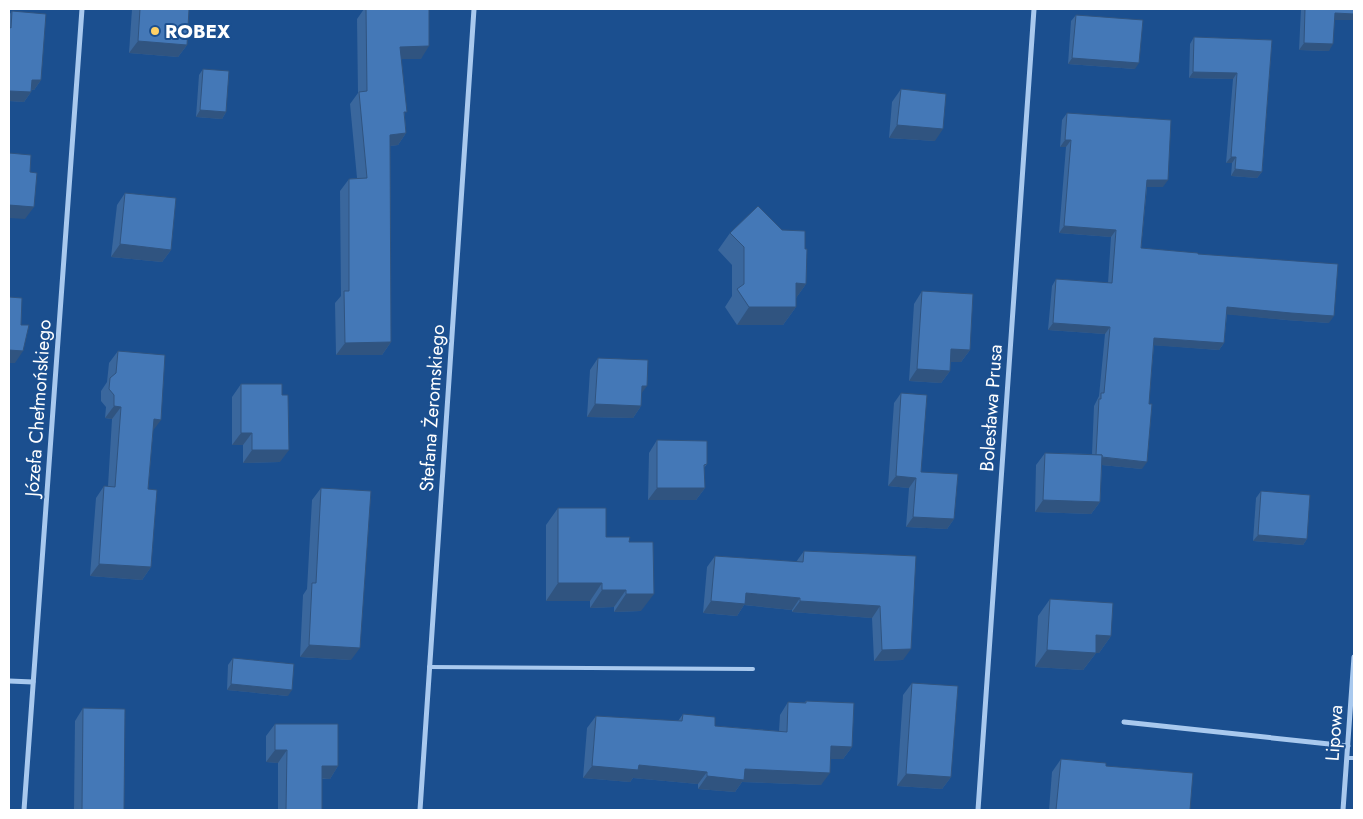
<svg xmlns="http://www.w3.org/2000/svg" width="1363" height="819" font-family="Jost,sans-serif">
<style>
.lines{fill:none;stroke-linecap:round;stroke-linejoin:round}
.service{stroke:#a9c9ee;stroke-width:4}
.minor{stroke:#a9c9ee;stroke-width:5}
.wall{fill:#3a679d}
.shaded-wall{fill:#305480}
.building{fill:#4478b7;stroke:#305480}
.poi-dot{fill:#ffd166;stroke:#1b4f8f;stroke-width:2}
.labels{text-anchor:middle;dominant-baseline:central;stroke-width:4;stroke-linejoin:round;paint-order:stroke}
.poi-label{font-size:19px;font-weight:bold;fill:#fff;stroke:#1b4f8f;text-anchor:start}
.street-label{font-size:19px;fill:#fff;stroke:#1b4f8f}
</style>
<rect width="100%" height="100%" fill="#1b4f8f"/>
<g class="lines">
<!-- service -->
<g class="service">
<polyline points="429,667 753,669"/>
<polyline points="1347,758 1354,758"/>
</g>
<!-- minor -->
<g class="minor">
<polyline points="9,681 33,682"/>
<polyline points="1124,722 1348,746"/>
<polyline points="24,810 82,9"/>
<polyline points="420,810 474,9"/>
<polyline points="978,810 1034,9"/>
<polyline points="1343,810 1354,657"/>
</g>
</g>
<!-- wall -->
<g class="wall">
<polygon points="132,9 189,9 187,45 178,57 129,53"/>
<polygon points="364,9 429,9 421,59 401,59 406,133 398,145 390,146 391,342 382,355 336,355 335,303 341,296 340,191 349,179 357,178 350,104 358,93 357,19"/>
<polygon points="1301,9 1354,9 1354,20 1334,20 1329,51 1299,50"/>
<polygon points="12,11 41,80 34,90 31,90 31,92 24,102 9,101 9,15"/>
<polygon points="1076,15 1135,69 1068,64 1071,21"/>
<polygon points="1194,37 1272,40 1262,172 1257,178 1231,176 1232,163 1226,163 1233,79 1189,78 1190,44"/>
<polygon points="203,69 226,112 222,119 196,117 199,75"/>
<polygon points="901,89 935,141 889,138 892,102"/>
<polygon points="1067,113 1163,187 1147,187 1141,248 1198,254 1329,323 1286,320 1227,314 1224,343 1219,350 1154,345 1142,469 1102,465 1100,502 1091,514 1035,512 1036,465 1045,453 1092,454 1094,406 1099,396 1105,334 1048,330 1052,286 1056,279 1108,283 1111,237 1059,233 1066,147 1060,147 1062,120"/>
<polygon points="125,193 171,250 162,262 111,257 117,205"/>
<polygon points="730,233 805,249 806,284 796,298 796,307 783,325 737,325 725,307 732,296 732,265 718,250"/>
<polygon points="922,291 970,350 961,362 950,362 950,371 941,383 909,381 914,304"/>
<polygon points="118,351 153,432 148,489 151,567 142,580 90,576 96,498 104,486 108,486 112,419 105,418 106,407 101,401 101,391 107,382 109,363"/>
<polygon points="598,358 641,406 633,418 587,417 590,370"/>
<polygon points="241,384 280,462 243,463 243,445 232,445 232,397"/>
<polygon points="901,393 921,472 954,519 947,529 906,527 909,488 888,486 894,403"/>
<polygon points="657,440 707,464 704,468 705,488 696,500 648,500 649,453"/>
<polygon points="321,488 351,660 300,657 303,595 307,589 312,500"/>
<polygon points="1261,491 1307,539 1303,545 1253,541 1256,498"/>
<polygon points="558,508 606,537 629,542 641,611 614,612 614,607 590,608 590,601 546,601 546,525"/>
<polygon points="804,551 916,556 903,660 874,661 872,618 792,612 792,610 744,605 737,616 703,613 707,567 715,556 796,562"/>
<polygon points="1050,599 1111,636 1099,653 1096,653 1083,670 1035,667 1038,616"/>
<polygon points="233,658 288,696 227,690 228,665"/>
<polygon points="912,683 951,777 942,789 897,786 903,695"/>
<polygon points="806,701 852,747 843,759 830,759 821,785 742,782 735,792 698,789 698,784 633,778 630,782 583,778 587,728 596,716 678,721 683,714 715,726 779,731 780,715 788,702 804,703"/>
<polygon points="83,708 124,810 74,810 75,721"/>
<polygon points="275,724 338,766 330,779 322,779 322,810 278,810 278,763 266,762 266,736"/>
<polygon points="1061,759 1106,766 1190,810 1049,810 1052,772"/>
</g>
<!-- shaded-wall -->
<g class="shaded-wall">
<polygon points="1335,13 1354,14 1354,20 1330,20"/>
<polygon points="138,41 187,45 178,57 129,53"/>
<polygon points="1304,43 1333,44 1329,51 1299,50"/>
<polygon points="429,46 421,59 391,59 400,47"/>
<polygon points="1072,58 1139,63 1135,69 1068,64"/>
<polygon points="1193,72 1237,73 1233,79 1189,78"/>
<polygon points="32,80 41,80 34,90 25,89"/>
<polygon points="10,91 31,92 24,102 9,101 9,93"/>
<polygon points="200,110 226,112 222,119 196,117"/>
<polygon points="897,125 943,129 935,141 889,138"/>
<polygon points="406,133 398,145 382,147 390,135"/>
<polygon points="1065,140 1071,140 1066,147 1060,147"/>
<polygon points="1231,157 1236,157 1232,163 1226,163"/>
<polygon points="1235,169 1262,172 1257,178 1231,176"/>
<polygon points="1147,180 1168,180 1163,187 1142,187"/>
<polygon points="9,205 34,207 25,219 9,218"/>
<polygon points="1064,226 1116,230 1111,237 1059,233"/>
<polygon points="120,244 171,250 162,262 111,257"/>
<polygon points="796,283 806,284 794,301"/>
<polygon points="749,307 796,307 783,325 737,325"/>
<polygon points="1227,307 1334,316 1329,323 1286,320 1222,314"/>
<polygon points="1053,323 1110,327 1105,334 1048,330"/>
<polygon points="1154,338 1224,343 1219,350 1149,345"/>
<polygon points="391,342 382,355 336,355 345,343"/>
<polygon points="951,349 970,350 961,362 942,362"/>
<polygon points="9,350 23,351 15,363 9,363"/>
<polygon points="917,369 950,371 941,383 909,381"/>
<polygon points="642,386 647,386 638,398"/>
<polygon points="595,404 641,406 633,418 587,417"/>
<polygon points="114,406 121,407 112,419 105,418"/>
<polygon points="154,419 161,420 152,432"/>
<polygon points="241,433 252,433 243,445 232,445"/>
<polygon points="252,450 289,450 280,462 243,463"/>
<polygon points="1096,457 1147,462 1142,469 1091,464"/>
<polygon points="896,476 916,478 909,488 888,486"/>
<polygon points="657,488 705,488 696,500 648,500"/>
<polygon points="1043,500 1100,502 1091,514 1035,512"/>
<polygon points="913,517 954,519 947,529 906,527"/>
<polygon points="1258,535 1307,539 1303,545 1253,541"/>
<polygon points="99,564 151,567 142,580 90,576"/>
<polygon points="558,583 602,583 590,601 546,601"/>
<polygon points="602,590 626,590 614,607 590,608"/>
<polygon points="746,593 800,598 792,610 744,605 737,616 703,613 711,601"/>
<polygon points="626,594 654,594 641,611 614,612"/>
<polygon points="800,601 880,606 872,618 792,612"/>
<polygon points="1096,635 1111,636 1099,653 1096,653 1083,670 1035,667 1047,650"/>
<polygon points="309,645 360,648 351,660 300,657"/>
<polygon points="911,649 903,660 874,661 882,650"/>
<polygon points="231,684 292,690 288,696 227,690"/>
<polygon points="831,746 852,747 843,759 822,759"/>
<polygon points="275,750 287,750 278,763 266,762"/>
<polygon points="639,765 707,772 698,784 633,778 630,782 583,778 592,766"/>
<polygon points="322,766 338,766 330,779 314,778"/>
<polygon points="745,769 830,773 821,785 742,782 735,792 698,789 707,776"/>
<polygon points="906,774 951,777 942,789 897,786"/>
</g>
<!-- building -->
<g class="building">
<polygon points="140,9 189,9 187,45 138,41"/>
<polygon points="366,9 429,9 429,46 400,47 407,112 404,112 406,133 390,135 391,342 345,343 344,291 349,291 349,179 367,178 359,92 367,91"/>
<polygon points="1305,9 1354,9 1354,14 1335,13 1333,44 1304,43"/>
<polygon points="12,11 46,14 41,80 32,80 31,92 10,91 10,94 9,94 9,27 11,28"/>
<polygon points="1076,15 1143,20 1139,63 1072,58"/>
<polygon points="1194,37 1272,40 1262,172 1235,169 1236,157 1231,157 1237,73 1193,72"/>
<polygon points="203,69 229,71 226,112 200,110"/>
<polygon points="901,89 946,94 943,129 897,125"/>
<polygon points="1067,113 1171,120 1168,180 1147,180 1141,248 1198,253 1198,254 1338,264 1334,316 1291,313 1227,307 1224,343 1154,338 1149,404 1152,404 1147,462 1102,457 1102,455 1096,455 1099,399 1101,399 1101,393 1104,393 1110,327 1053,323 1056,279 1112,283 1116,230 1064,226 1071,140 1065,140"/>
<polygon points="9,153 31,155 30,172 37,173 34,207 9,205"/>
<polygon points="125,193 176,198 171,250 120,244"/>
<polygon points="758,206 782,230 805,231 805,249 807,249 806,284 796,283 796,307 749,307 737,289 744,284 744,247 730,233"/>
<polygon points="922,291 973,294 970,350 951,349 950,371 917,369"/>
<polygon points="9,297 22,298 21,325 29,325 23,351 9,350"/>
<polygon points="118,351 165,355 161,420 154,419 148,489 157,490 151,567 99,564 104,486 115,487 121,407 114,406 114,395 109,389 110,378 116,373"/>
<polygon points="598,358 648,360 647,386 642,386 641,406 595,404"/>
<polygon points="241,384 282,384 282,395 288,395 289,450 252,450 252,433 241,433"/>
<polygon points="901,393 927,395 921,472 958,474 954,519 913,517 916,478 896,476"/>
<polygon points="657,440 707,441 707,464 704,465 705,488 657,488"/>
<polygon points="1045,453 1102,455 1100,502 1043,500"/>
<polygon points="321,488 371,491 360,648 309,645 312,583 316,583"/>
<polygon points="1261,491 1310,495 1307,539 1258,535"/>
<polygon points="558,508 606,508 606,537 630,537 629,542 653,542 654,594 626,594 626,590 602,590 602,583 558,583"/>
<polygon points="804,551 916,556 911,649 882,650 880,606 800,601 800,598 746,593 745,604 711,601 715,556 803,562"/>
<polygon points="1050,599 1113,603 1111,636 1096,635 1096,653 1047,650"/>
<polygon points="233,658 294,664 292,690 231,684"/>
<polygon points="912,683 958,686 951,777 906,774"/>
<polygon points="806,701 854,703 852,747 831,746 830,773 745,769 744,780 707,776 707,772 639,765 638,770 592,766 596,716 682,721 683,714 715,717 715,726 787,732 788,702 806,703"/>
<polygon points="83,708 125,709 124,810 82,810"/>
<polygon points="275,724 338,724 338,766 322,766 322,810 286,810 287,750 275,750"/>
<polygon points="1061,759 1106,763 1106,766 1193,773 1190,810 1056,810"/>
</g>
<!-- markers -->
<circle class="poi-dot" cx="155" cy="31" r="5"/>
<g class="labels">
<!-- poi labels -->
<g class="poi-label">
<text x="165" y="31">ROBEX</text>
</g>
<!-- street labels -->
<g class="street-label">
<text transform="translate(38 408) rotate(-86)">Józefa Chełmońskiego</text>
<text transform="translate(432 408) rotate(-86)">Stefana Żeromskiego</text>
<text transform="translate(991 408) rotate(-86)">Bolesława Prusa</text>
<text transform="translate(1334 733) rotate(-86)">Lipowa</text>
</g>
</g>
<!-- border -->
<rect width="1363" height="819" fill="none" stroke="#ffffff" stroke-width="20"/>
</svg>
